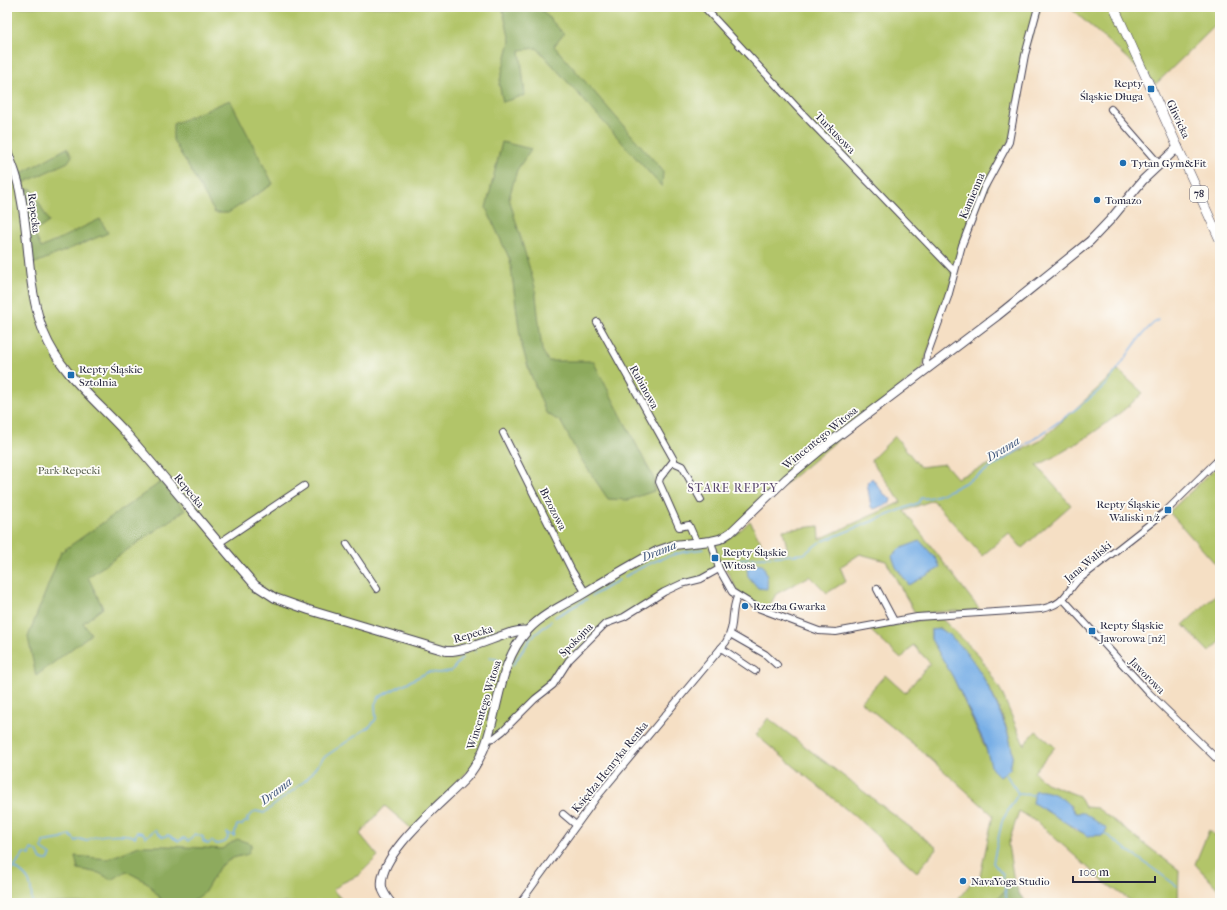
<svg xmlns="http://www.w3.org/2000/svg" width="1227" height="910" font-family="'IM FELL French Canon',serif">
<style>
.green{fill:#b2c569;stroke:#6a7452;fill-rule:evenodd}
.forest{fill:#8daa5d;stroke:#58664c}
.water{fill:#78afe6;stroke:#4d6890}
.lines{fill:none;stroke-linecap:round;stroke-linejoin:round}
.stream{stroke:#78afe6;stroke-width:1.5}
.street-casing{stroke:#423e50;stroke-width:8}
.secondary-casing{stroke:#423e50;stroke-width:10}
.primary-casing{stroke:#423e50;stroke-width:10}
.street{stroke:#fff;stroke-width:6}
.secondary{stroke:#fff;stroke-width:8}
.primary{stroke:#fff;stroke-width:9}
.poi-dot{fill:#1f6fb2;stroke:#fdfcf7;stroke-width:1.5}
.labels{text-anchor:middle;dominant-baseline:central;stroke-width:3.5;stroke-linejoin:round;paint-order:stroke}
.shield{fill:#fdfcf7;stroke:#646373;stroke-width:1}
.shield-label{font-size:10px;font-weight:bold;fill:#22223b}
.poi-label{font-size:11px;fill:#22223b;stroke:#fdfcf7;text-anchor:start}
.street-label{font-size:11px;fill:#22223b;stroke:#fdfcf7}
.park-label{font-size:11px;fill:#545b4b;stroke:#fdfcf7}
.water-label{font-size:12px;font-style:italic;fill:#445a7f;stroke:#fdfcf7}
.neighbourhood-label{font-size:12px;letter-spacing:1px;fill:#5b4970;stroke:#fdfcf7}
</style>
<rect width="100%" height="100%" fill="#fdfcf7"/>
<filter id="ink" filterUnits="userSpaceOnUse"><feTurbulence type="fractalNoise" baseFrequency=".025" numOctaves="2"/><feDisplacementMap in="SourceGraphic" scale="8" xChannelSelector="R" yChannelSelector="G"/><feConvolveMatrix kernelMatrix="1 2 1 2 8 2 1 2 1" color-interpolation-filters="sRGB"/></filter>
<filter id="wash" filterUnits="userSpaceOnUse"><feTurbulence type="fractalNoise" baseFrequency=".012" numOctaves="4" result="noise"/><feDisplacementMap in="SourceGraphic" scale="16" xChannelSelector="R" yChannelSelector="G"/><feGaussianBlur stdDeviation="0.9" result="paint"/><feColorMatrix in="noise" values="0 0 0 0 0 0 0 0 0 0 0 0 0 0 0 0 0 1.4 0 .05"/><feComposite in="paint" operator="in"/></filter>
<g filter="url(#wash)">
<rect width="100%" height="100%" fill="#f5dfc4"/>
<!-- green -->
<g class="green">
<path d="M7,7H1041L1027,50L1012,136L971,223L922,369L739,523L735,535L750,521L767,554L788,552L783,530L819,526L820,539L901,502L871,460L895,436L920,467L945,464L957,478L1005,458L1040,441L1118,370L1143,393C1111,423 1075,446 1037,466L1071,505L1022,548L1009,533L982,556L933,500L904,511L980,610L915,613L886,561L860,554L840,567L846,581L827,593L810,576L776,594L768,609C736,597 738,591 723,564L721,568L656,597L611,624L577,651L496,736L469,770L412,829L385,806L360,834L378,856L359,875L342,883L333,890L345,903H7Z"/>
<polygon points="1069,7 1220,7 1220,21 1156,84"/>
<polygon points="1220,464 1220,569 1169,512"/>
<polygon points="1220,591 1220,642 1209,652 1183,625"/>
<path d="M942,619L979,655L1001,691L1024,745L1036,731L1055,747L1034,772L1046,783L1079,796L1085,807L1097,808L1179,870L1178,903H1134L1104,882L1037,822L1019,811L1008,845L1014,881L993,903H955L975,878L979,881L993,815L917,747L861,702L885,675L905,693L930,663L913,645L901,659L870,630L920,620ZM941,629C974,652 1006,711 1012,751C1013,757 1011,764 1010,769L1000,777L992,769L990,758L953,677L931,639V630ZM1033,803L1070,805L1075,813L1107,830L1103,835L1076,831L1062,819Z"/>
<polygon points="768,718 937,848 917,872 858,819 756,735"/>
<polygon points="1209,830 1220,840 1220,891 1195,864"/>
</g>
<!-- forest -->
<g class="forest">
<polygon points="504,7 539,7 564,34 554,46 663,171 662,187 537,48 520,50 525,95 503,102 499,84 510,41 503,11"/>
<polygon points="230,100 273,184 228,213 215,213 173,140 173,124"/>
<polygon points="502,142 531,149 517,170 509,198 535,287 542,350 548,361 593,361 654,479 654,491 628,500 608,499 579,456 561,422 546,413 529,370 521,343 510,260 486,208"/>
<polygon points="67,148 72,156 68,162 21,184 20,174"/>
<polygon points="32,189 49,222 34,232 41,248 100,219 108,233 33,264 24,190"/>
<polygon points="161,482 185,510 88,577 103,608 83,623 91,634 36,676 28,637 61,552"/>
<polygon points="237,839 252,844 248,854 233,858 220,866 204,893 190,903 167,903 162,901 148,883 126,871 112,880 99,873 78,869 75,856 108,859 139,846 167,846 222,849"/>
<polygon points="1014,881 1020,895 1027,903 993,903"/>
</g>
<!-- water -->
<g class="water">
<polygon points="872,478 884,494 891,499 890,503 874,509 871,507 867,483"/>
<polygon points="920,541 937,560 940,568 909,585 896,567 892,556 899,549"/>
<path d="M751,563L762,564C767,571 768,581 767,589L758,588L748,576L747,569Z"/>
<path d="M941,629C970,649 985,678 999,710C1004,723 1010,737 1012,751C1013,757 1011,764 1010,769L1000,777L992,769L984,742L953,677L931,639V630Z"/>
<path d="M1035,791C1052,789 1067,800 1075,813H1084L1107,829L1103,835L1088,836L1033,803Z"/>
</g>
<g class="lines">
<!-- stream -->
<g class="stream">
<path d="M823,541L918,503L921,498C950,503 1080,409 1104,386C1122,368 1137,334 1158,320"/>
<polyline points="740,559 804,554 820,542"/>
<path d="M624,577C650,562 673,552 703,549"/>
<polyline points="592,596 619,580"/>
<polyline points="555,617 587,599"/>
<polyline points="475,651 476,652"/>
<polyline points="490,657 501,661"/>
<polyline points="512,666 531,638 551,621"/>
<polyline points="1005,773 1018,793"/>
<polyline points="1018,794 1034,795"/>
<polyline points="1104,833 1177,886"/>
<path d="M7,865L9,871L14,868L24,853L30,855L31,849L37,851L41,860H48L51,855L42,849L43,842L61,839L70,835L76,841L80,839L86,841C95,834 124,833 135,837L137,832L143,833L146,837L155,830L163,837L168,835L179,841L184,838L188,841L195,834L203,837V841L208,844L212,841L217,844L225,842L228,838L227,833L234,836L237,825H242L245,822H248L247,818L256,811L264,813L306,780L323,758L370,726L376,719L375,704L379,697L428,672L438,673L451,671L462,658"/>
<path d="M15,868C32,879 31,884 32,903"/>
<polyline points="1007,903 1003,875 993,863 1002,821 1018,794"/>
</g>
</g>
</g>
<g filter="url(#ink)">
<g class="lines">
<!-- street casing -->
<g class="street-casing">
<g id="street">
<polyline points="704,7 802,113 954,271"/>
<polyline points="1111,109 1159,164"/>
<polyline points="597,322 674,460 660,478 659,482 679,527 689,525 697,543"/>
<polyline points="929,368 926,363 927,355 948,297 962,245 984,188 1009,142 1025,55 1038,7"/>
<polyline points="503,433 572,571 584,590 587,592"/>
<polyline points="673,462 682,466 701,500"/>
<path d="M711,541L719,569L732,592L758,608L819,631L836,632L917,617L1041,609C1064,604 1063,597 1077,581L1165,512L1220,458"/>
<polyline points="219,543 304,486"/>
<polyline points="347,544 377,589"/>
<polyline points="877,589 894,621"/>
<polyline points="1064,600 1149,693 1220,762"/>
<polyline points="730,634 765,654 777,665"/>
<polyline points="721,648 755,671"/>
<polyline points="487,739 494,738 503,731 535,699 553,685 569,660 605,624 624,617 664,592 681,584 701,579 719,569"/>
<polyline points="563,814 576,825"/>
<path d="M520,903L597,797L726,642C736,624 730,613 737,597"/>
</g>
</g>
<!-- secondary casing -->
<g class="secondary-casing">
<g id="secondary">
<path d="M7,151C13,166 19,181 21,197C30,242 27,290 44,333C60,373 98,402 126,433C170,483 211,535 255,585L275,598L309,610L446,651C469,653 515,626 527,631"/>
<path d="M391,903C387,898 383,893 382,887C377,853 446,800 467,777C503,735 490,671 528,630C542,615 563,605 581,595C606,580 631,565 657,551L674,545L711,541L720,539L731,532L787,478L829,443L997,316L1090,241L1111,219L1143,180L1178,147"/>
</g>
</g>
<!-- primary casing -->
<g class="primary-casing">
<polyline id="primary" points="1114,7 1220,240"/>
</g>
<!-- street -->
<use href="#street" class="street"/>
<!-- secondary -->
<use href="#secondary" class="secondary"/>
<!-- primary -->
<use href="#primary" class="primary"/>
</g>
</g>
<!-- markers -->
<g class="poi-dot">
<rect x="1147" y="85" width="8" height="8" rx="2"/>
<circle cx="1123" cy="163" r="4"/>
<circle cx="1097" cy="200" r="4"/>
<rect x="67" y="371" width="8" height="8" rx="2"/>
<rect x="1164" y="506" width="8" height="8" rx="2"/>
<rect x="711" y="554" width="8" height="8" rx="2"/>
<circle cx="745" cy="606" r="4"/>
<rect x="1088" y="627" width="8" height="8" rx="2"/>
<circle cx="963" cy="881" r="4"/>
</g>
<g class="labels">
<!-- shield labels -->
<rect class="shield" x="1190" y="186" width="18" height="16" rx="3"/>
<g class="shield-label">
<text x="1199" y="194">78</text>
</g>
<!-- poi labels -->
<g class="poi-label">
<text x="1143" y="83" text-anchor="end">Repty<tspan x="1143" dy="13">Śląskie Długa</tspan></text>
<text x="1131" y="163">Tytan Gym&amp;Fit</text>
<text x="1105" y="200">Tomazo</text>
<text x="79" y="369">Repty Śląskie<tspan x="79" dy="13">Sztolnia</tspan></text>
<text x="1160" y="504" text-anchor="end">Repty Śląskie<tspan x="1160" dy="13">Waliski n/ż</tspan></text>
<text x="723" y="552">Repty Śląskie<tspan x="723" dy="13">Witosa</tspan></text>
<text x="753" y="606">Rzeźba Gwarka</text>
<text x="1100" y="625">Repty Śląskie<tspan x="1100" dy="13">Jaworowa [nż]</tspan></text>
<text x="971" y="881">NavaYoga Studio</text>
</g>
<!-- street labels -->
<g class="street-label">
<text transform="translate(1178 119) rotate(65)">Gliwicka</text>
<text transform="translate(835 133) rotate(46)">Turkusowa</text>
<text transform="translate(972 196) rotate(-67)">Kamienna</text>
<text transform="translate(34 213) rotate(83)">Repecka</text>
<text transform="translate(644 387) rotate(61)">Rubinowa</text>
<text transform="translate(820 438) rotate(-39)">Wincentego Witosa</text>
<text transform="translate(189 491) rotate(50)">Repecka</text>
<text transform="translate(553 509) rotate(63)">Brzozowa</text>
<text transform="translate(1088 562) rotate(-40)">Jana Waliski</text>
<text transform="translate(473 634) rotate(-16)">Repecka</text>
<text transform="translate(576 640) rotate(-45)">Spokojna</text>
<text transform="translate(1147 676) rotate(46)">Jaworowa</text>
<text transform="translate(484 705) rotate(-73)">Wincentego Witosa</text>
<text transform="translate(610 767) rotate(-51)">Księdza Henryka Renka</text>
</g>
<!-- park labels -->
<g class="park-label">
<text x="69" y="470">Park Repecki</text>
</g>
<!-- water labels -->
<g class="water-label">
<text transform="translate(1003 449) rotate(-31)">Drama</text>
<text transform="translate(659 551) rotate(-22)">Drama</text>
<text transform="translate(276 791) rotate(-37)">Drama</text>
</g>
<!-- neighbourhood labels -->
<g class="neighbourhood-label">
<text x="733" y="488">STARE REPTY</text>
</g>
</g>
<!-- margin -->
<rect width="1227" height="910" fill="none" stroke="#fdfcf7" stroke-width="24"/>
<!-- scale -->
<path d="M1073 876v6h82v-6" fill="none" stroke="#22223b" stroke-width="2"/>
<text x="1079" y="876" font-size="12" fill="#22223b" stroke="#fdfcf7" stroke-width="3" paint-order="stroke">100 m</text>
</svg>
